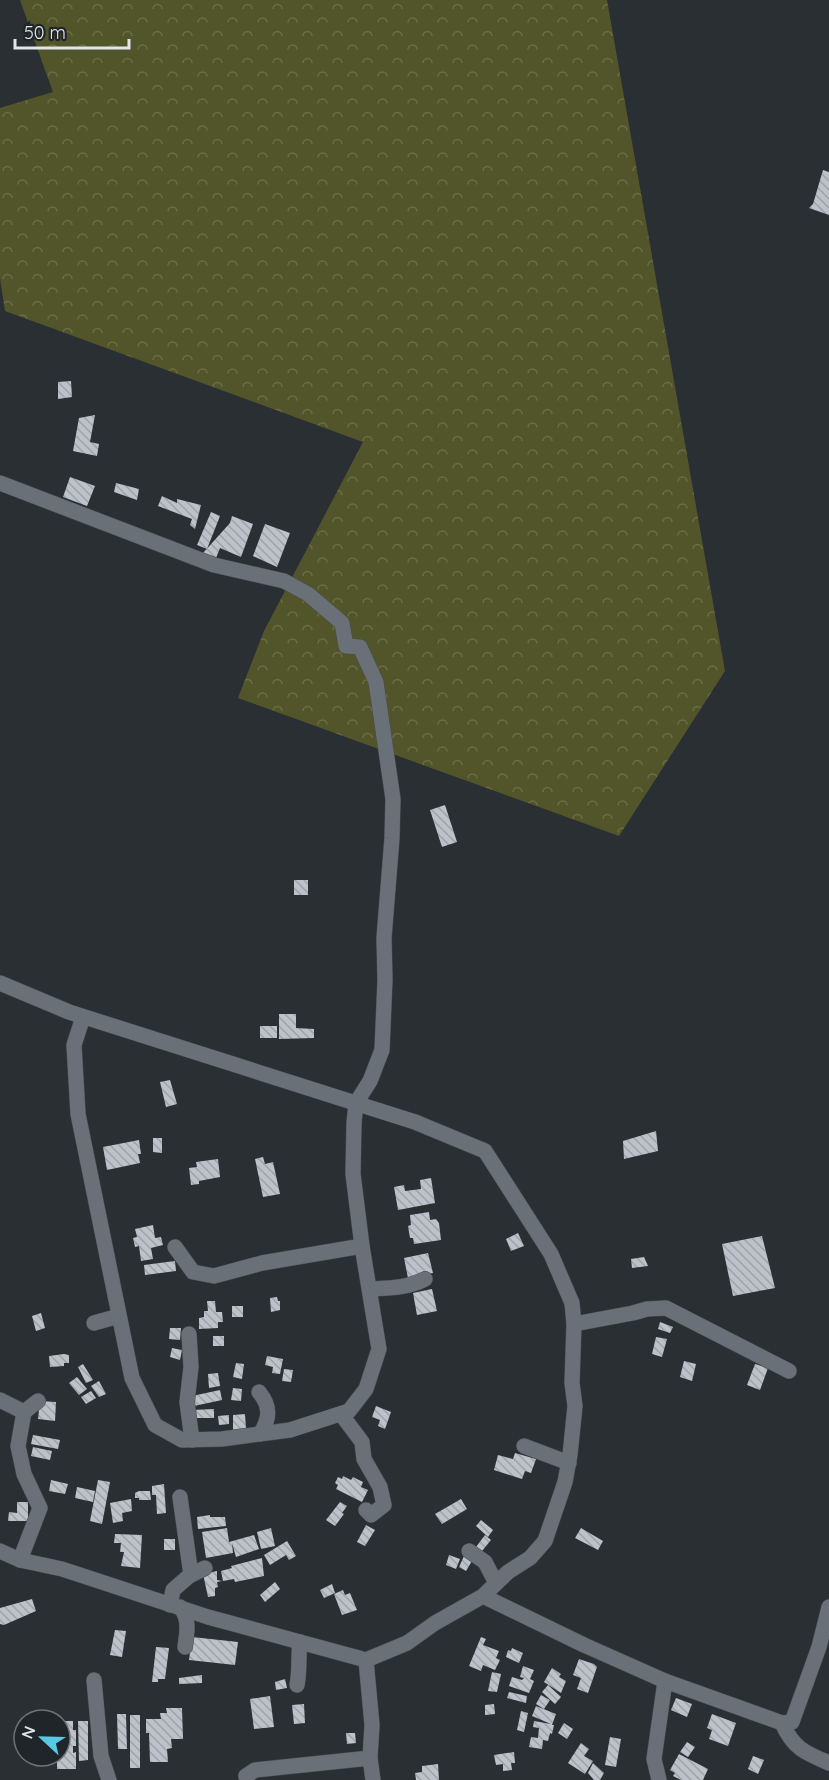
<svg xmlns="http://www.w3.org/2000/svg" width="829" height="1780" font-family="Quicksand,sans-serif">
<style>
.forest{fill:url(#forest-crowns)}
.building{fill:url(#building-back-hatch)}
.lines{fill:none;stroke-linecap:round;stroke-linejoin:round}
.minor-casing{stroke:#484d51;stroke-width:16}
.minor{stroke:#6a7077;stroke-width:15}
</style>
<defs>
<pattern id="forest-crowns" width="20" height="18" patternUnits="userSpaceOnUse" patternTransform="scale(1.5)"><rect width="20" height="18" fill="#525529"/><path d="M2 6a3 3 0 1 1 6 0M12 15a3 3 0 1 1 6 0" fill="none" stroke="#6b6d48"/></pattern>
<pattern id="building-back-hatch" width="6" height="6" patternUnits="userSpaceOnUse" patternTransform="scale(1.5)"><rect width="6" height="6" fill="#bcc2c9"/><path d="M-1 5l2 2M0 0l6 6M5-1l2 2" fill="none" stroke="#9ea3a8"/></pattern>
</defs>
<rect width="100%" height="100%" fill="#2a2f34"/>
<!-- forest -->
<polygon class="forest" points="20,0 607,0 725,671 619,836 238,698 264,631 363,442 5,311 0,278 0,108 53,92"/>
<!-- building -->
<g class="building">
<polygon points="823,170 829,172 829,215 809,208 813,204"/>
<polygon points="71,381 72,397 58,399 58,382"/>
<polygon points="95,415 90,442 99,444 97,456 73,451 79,418"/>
<polygon points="70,477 95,486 87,506 63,497"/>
<polygon points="116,483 139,489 137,500 114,492"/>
<polygon points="162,496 177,503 177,499 201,505 195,529 190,525 192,519 158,506"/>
<polygon points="211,512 220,516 207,549 197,545"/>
<polygon points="232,516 253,524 241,557 220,548 216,558 203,553 230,523"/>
<polygon points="265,524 290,533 277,567 253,556"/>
<polygon points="445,805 457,842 442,847 430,810"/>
<rect x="294" y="880" width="14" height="15"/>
<polygon points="279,1014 296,1014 296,1028 314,1029 314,1038 279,1039"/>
<rect x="260" y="1026" width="17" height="12"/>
<polygon points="170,1080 177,1104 166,1107 160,1082"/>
<polygon points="656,1131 658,1151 624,1159 623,1141"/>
<polygon points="153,1138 162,1138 162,1153 153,1152"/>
<polygon points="139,1140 141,1154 138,1154 140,1163 107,1170 103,1147"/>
<polygon points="263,1157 265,1164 273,1162 280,1194 263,1197 255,1159"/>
<polygon points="218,1159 220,1177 199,1181 199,1184 191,1185 189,1168 197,1167 196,1162"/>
<polygon points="431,1178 435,1203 398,1210 394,1187 404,1185 405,1191 421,1189 420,1180"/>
<polygon points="429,1212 430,1220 436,1219 439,1223 441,1240 414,1244 413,1238 410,1238 408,1226 411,1225 410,1215"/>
<polygon points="153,1225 155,1238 161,1237 163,1245 151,1248 153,1259 141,1261 139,1246 135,1247 133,1238 137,1237 135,1229"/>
<polygon points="518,1233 524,1246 511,1251 506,1239"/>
<polygon points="762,1236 775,1288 733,1296 722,1244"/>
<polygon points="428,1253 433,1273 408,1278 404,1258"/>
<polygon points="644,1257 648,1266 632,1268 631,1259"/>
<polygon points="175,1261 176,1271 145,1275 144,1265"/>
<polygon points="432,1289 437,1311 417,1315 413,1293"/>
<polygon points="277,1297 278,1301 280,1301 280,1310 271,1312 270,1298"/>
<polygon points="207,1301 215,1301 216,1312 222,1312 223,1322 218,1322 218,1328 199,1329 199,1318 204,1317 204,1311 208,1311"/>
<rect x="232" y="1306" width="11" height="11"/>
<polygon points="41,1313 45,1328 36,1331 32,1316"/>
<polygon points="660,1322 673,1327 670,1333 658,1329"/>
<polygon points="170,1328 181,1328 180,1340 169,1339"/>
<rect x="213" y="1336" width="11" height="10"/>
<polygon points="656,1337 667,1339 662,1357 652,1354"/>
<polygon points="172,1348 182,1350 180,1360 170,1357"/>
<polygon points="64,1354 69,1355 69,1363 64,1363 64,1366 50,1367 49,1356"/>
<polygon points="267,1356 283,1359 280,1374 272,1373 273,1367 265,1365"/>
<polygon points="684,1361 696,1364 692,1381 680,1377"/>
<polygon points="236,1363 244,1364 242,1379 233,1377"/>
<polygon points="83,1364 93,1380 86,1383 78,1367"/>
<polygon points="755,1364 768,1368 760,1390 747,1385"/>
<polygon points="284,1369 293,1370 291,1382 282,1381"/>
<polygon points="218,1373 220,1386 209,1388 208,1374"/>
<polygon points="77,1377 87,1389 79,1395 69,1383"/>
<polygon points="99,1381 106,1394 99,1397 91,1386"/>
<polygon points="233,1388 242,1389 241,1401 231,1400"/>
<polygon points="220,1390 222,1400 194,1406 192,1396"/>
<polygon points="91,1391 96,1398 86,1404 81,1397"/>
<polygon points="40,1401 56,1402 55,1421 38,1419"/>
<polygon points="376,1406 391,1412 385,1429 378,1426 380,1420 372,1417"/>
<polygon points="214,1409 214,1418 192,1418 192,1410"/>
<polygon points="245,1414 246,1429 233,1430 233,1415"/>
<polygon points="229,1415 229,1424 219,1425 218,1416"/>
<polygon points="33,1435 60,1440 58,1449 31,1444"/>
<polygon points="33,1447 52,1451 50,1460 31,1456"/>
<polygon points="515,1453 536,1459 531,1473 525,1471 522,1479 494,1470 498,1455 513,1459"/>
<polygon points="343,1476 351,1480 353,1477 363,1482 361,1487 368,1490 362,1502 336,1489 338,1485 335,1483 338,1477 342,1479"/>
<polygon points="51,1480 68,1484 65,1494 49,1491"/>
<polygon points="98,1480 110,1482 102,1524 90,1521"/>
<polygon points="164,1484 166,1513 157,1514 156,1495 152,1495 152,1486"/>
<polygon points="77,1487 95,1491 93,1502 75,1498"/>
<polygon points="139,1491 150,1491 151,1500 139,1500 139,1498 135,1498 135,1493"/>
<polygon points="131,1499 132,1511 122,1513 123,1521 113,1523 110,1503"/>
<polygon points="461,1499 467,1509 442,1524 435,1514"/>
<polygon points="17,1502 28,1502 28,1521 8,1521 9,1512 17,1513"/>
<polygon points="340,1502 347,1506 342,1513 344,1514 335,1526 326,1520"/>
<polygon points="210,1515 210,1517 225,1517 226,1526 198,1529 197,1517"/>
<polygon points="481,1520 493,1530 488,1537 476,1526"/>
<polygon points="366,1525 375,1530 365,1546 357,1542"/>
<polygon points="227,1528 229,1542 254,1535 259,1549 236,1557 232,1543 233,1553 206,1558 202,1532"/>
<polygon points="271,1528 275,1546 261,1549 257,1532"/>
<polygon points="581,1528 603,1541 598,1550 575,1538"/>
<polygon points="115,1534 142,1535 140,1568 121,1566 124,1552 120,1552 121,1543 114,1543"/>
<polygon points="485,1535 491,1540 482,1551 476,1547"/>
<rect x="164" y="1539" width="11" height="11"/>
<polygon points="287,1541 296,1556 289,1560 286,1555 270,1565 264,1555"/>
<polygon points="449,1555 460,1559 456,1569 446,1565"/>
<polygon points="464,1556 472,1561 466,1571 459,1567"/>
<polygon points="262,1558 264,1576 235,1582 234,1579 223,1581 221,1571 232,1568 231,1566"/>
<polygon points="217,1571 217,1580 222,1581 217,1582 218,1587 215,1588 215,1596 208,1597 203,1574"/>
<polygon points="275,1582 280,1589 265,1602 260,1595"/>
<polygon points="332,1584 335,1593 324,1598 320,1590"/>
<polygon points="343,1590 345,1595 350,1593 357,1610 342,1615 334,1594"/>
<polygon points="32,1599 36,1611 4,1625 0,1624 0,1608"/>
<polygon points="115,1630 126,1631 122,1657 110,1655"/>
<polygon points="192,1637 238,1642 235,1665 189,1660"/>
<polygon points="481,1637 486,1639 483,1645 499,1651 496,1658 500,1660 495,1670 483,1665 481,1671 469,1666"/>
<polygon points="156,1647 169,1648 165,1679 158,1679 158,1682 152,1682"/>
<polygon points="512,1648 523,1653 519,1663 506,1657 508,1650 511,1651"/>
<polygon points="579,1659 594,1664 597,1667 588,1693 577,1689 581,1678 573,1675"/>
<polygon points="523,1666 534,1670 530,1679 534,1681 529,1693 509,1686 512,1677 522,1680 524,1678 520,1677"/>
<polygon points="552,1668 561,1674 559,1677 566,1681 561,1693 544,1682"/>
<polygon points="492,1672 501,1674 497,1692 488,1691"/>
<polygon points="202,1675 202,1683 179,1684 179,1678"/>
<polygon points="285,1679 287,1688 276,1690 275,1682"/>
<polygon points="548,1685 561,1697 555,1704 542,1692"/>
<polygon points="509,1692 527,1696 526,1703 507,1698"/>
<polygon points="541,1695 550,1700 544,1709 536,1704"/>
<polygon points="270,1696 274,1727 254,1729 250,1699"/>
<polygon points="676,1698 692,1704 687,1717 671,1710"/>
<polygon points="304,1704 305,1723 294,1724 292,1705"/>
<polygon points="494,1704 495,1714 485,1715 485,1705"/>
<polygon points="536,1706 556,1714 552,1725 554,1725 552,1734 550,1733 548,1741 543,1740 542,1749 529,1747 531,1737 538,1738 539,1728 533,1727 534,1721 551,1724 532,1716"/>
<polygon points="166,1708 182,1708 183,1739 171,1739 172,1748 167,1749 168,1762 150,1762 149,1733 146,1733 146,1719 161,1719 160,1713 167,1713"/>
<polygon points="521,1711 528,1713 524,1732 517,1730"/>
<polygon points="117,1714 126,1714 127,1749 118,1749"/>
<polygon points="712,1714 736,1723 728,1746 709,1739 712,1730 707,1728"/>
<rect x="130" y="1715" width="10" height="53"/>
<polygon points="64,1721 73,1721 73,1730 76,1730 76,1746 73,1746 73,1753 76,1752 76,1769 57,1769 57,1756 60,1756 60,1733 64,1733"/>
<polygon points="78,1721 88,1721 88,1760 79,1761"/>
<polygon points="564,1723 573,1729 567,1739 558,1733"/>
<polygon points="346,1733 355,1733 356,1743 347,1744"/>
<polygon points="610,1737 621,1739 616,1767 605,1765"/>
<polygon points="687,1742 695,1747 688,1757 680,1752"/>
<polygon points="581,1743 589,1749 584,1756 593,1761 585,1774 568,1763"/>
<polygon points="514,1752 515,1763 511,1763 512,1770 503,1771 503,1764 496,1765 494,1755"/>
<polygon points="679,1754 708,1769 703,1780 681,1780 673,1776 675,1773 670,1770"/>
<polygon points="753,1756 764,1760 758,1774 748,1769"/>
<polygon points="593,1763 604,1773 600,1780 594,1780 588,1773"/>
<polygon points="438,1764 439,1780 416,1780 415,1773 422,1772 422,1766"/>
</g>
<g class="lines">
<!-- minor casing -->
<g class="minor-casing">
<g id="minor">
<polyline points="0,483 214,565 284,581 308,594 342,623 346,646 360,647 376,682 393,799 392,838 384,938 385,980 382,1050 370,1081 356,1103 354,1123 353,1174 362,1246 379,1349 366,1389 349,1411 290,1430 222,1439 182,1440 155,1425 132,1378 78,1114 74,1045 83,1017"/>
<polyline points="0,983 69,1012 415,1122 485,1151 551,1254 572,1303 574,1324 572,1383 575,1406 570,1455 565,1482 545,1541 530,1558 508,1572 483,1596 435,1623 407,1643 366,1660 208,1617 62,1569 20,1560 0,1551"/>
<polyline points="175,1247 193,1272 214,1276 262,1263 362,1246"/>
<path d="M370,1289C389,1288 408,1288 425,1279"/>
<polyline points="94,1323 119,1316"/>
<polyline points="574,1324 633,1313 647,1309 666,1308 789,1371"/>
<polyline points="189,1334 191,1367 187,1402 192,1440"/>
<path d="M259,1392C271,1407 270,1418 260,1434"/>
<polyline points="0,1400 24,1412 18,1446 24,1474 40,1508 20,1560"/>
<polyline points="24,1412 38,1401"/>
<polyline points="341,1414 362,1442 364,1459 380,1487 384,1505 371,1515 366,1510"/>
<polyline points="524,1446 569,1463"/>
<polyline points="180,1497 191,1575"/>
<polyline points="469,1551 485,1562 496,1583"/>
<polyline points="483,1596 584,1645 665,1681 782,1723 792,1722 819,1647 829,1607"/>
<polyline points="170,1605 173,1590 189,1576 205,1568"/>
<path d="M180,1607C190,1619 187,1632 185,1647"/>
<polyline points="366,1660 372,1725 370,1758 373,1780"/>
<polyline points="94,1680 101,1756 109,1780"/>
<path d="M297,1685C300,1671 298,1657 300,1642"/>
<path d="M782,1723C793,1748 805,1753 829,1763"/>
<polyline points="247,1780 246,1776 255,1770 370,1758"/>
<polyline points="659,1780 654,1759 665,1681"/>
</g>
</g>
<!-- minor -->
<use href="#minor" class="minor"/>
</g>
<!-- north arrow -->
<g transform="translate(42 1738) rotate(292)"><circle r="28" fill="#20252a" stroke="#6e7276" stroke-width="1.5"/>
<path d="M0-4.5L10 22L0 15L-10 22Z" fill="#57c9e2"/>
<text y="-9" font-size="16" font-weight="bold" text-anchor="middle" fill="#e2e5e9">N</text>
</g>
<!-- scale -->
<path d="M15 39v9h114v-9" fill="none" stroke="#e2e5e9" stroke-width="3"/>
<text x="24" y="39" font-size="18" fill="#e2e5e9" stroke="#20252a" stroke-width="4.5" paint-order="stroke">50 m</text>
</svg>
